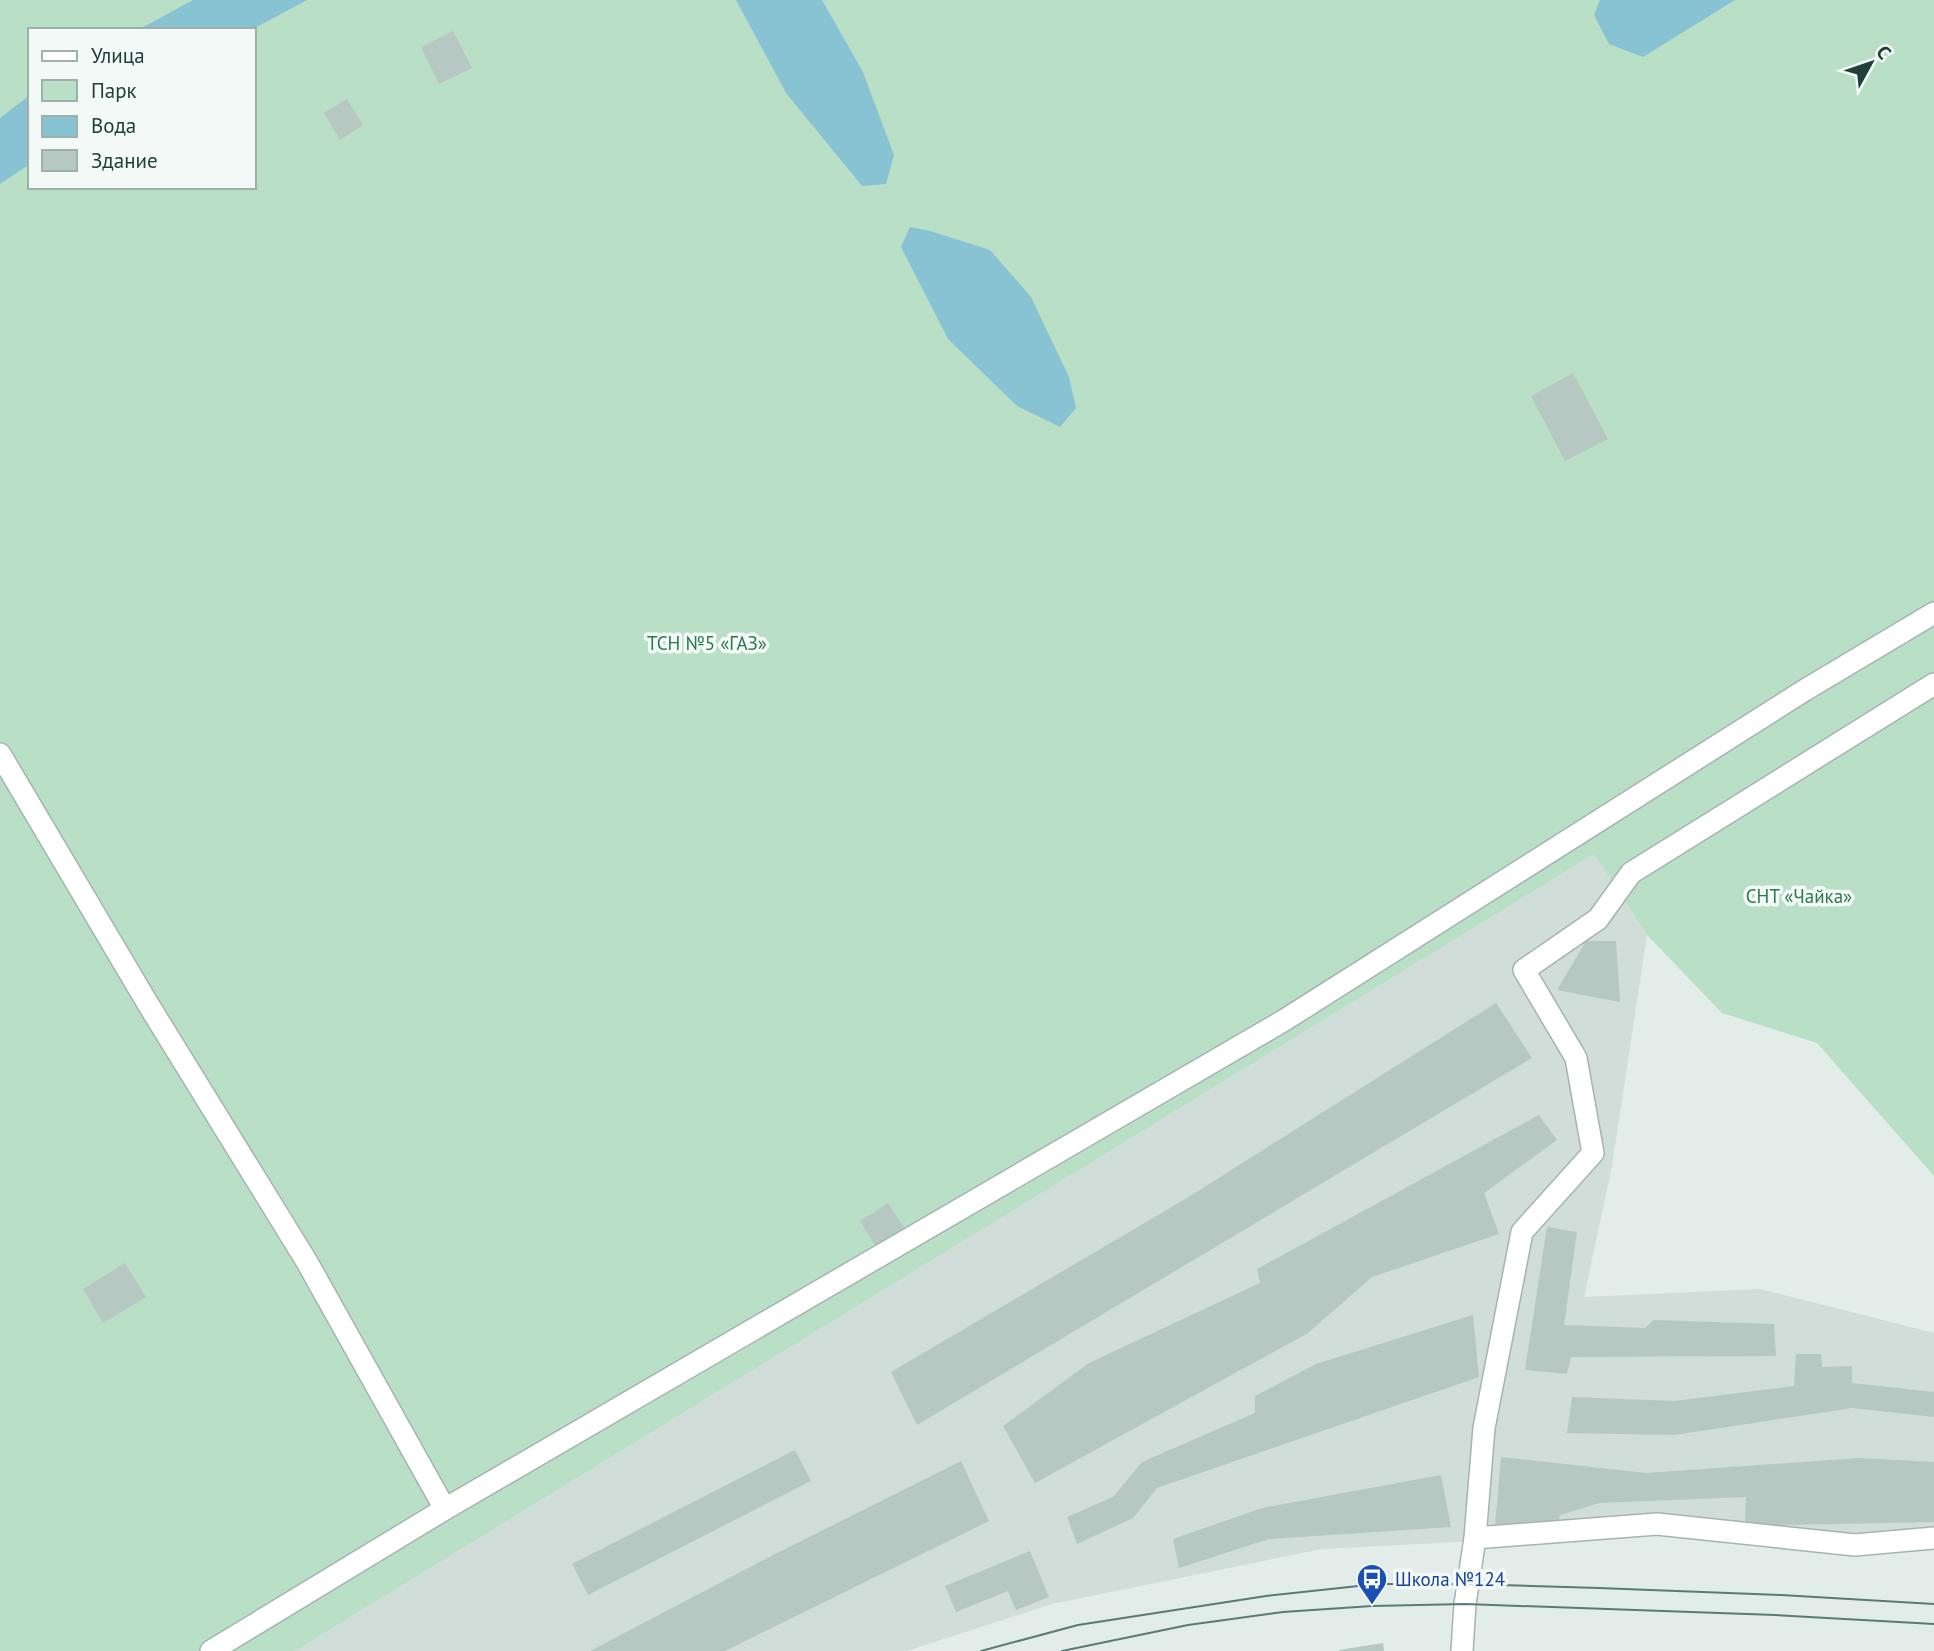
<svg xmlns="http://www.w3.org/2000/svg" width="1934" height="1651" font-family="'PT Sans',sans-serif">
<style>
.built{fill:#d0ddd8}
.green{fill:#badfc7;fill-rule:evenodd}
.water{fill:#88c3d4}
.building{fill:#b7c8c2}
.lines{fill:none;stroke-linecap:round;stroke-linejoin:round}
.minor-casing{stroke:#a4b5b1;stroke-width:24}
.minor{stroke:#fff;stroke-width:21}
.tram{stroke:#5c7a75;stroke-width:2}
.labels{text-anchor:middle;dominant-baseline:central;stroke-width:7;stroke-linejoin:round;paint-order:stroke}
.park-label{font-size:19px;fill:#2a784e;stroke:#f3f9f7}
.transit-label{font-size:19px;fill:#164399;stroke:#f3f9f7;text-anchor:start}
</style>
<rect width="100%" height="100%" fill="#e2ede9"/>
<!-- built -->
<polygon class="built" points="1594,854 1647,935 1612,1166 1584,1297 1760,1289 1934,1333 1934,1532 1594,1535 1322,1549 1052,1604 907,1651 295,1651"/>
<!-- green -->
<path class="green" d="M0,0H1934V1176L1817,1043L1722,1013L1647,935L1594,854L295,1651H0ZM30,30H254V187H30Z"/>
<!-- water -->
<g class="water">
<polygon points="193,0 307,0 251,30 138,30"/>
<polygon points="736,0 822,0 863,72 894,155 886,184 862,186 786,93"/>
<polygon points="1600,0 1735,0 1643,57 1609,44 1594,15"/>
<polygon points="30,95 30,164 0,184 0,118"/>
<polygon points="910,227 930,231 990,250 1031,297 1069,377 1076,408 1060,427 1017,406 948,339 901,247"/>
</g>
<!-- building -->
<g class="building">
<polygon points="453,31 472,68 439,84 421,47"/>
<polygon points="347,99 363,125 340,140 324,113"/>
<polygon points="1573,373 1608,439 1565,461 1531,396"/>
<polygon points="1586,941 1616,941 1620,1002 1557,990"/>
<polygon points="1496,1003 1532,1058 917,1425 891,1372 1187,1198"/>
<polygon points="1539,1115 1557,1140 1484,1193 1499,1234 1372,1277 1308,1333 1035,1483 1003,1426 1089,1363 1260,1283 1257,1269"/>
<polygon points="888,1203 905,1229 876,1247 860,1221"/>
<polygon points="1547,1227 1577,1232 1564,1325 1645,1328 1654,1320 1774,1324 1776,1356 1571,1357 1567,1374 1525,1370"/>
<polygon points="125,1263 146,1297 103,1323 83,1289"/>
<polygon points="1473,1315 1479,1377 1157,1488 1133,1518 1077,1544 1067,1517 1113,1497 1142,1462 1255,1413 1255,1396 1316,1364"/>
<polygon points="1796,1354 1821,1354 1822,1367 1852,1366 1852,1383 1934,1392 1934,1417 1852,1408 1674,1435 1567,1433 1572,1397 1674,1401 1794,1386"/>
<polygon points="795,1450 811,1481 588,1595 572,1564"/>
<polygon points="1501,1457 1646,1473 1860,1458 1934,1462 1934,1522 1745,1526 1746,1497 1599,1503 1560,1515 1558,1525 1495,1526"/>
<polygon points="961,1461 989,1521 725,1651 590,1651 777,1553"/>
<polygon points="1441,1475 1451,1527 1269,1539 1179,1568 1173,1539 1262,1508"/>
<polygon points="1030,1551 1049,1597 1016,1610 1008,1591 956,1612 945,1586"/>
<polygon points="1383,1643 1384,1651 1339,1651 1339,1650"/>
</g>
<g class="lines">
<!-- minor casing -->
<g class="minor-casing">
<g id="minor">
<polyline points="0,754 148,1004 307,1262 445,1509"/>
<polyline points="1475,1538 1657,1524 1855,1545 1934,1538"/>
<polyline points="211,1651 445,1509 1283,1021 1805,690 1934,613"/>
<polyline points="1462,1651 1465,1604 1475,1538 1484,1428 1522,1232 1593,1153 1576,1058 1524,970 1598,919 1631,873 1934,684"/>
</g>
</g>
<!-- minor -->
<use href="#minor" class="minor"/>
<!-- tram -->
<g class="tram">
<polyline points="981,1651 1078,1625 1266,1596 1377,1584 1468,1584 1599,1588 1781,1595 1934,1604"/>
<polyline points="1062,1651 1188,1625 1283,1612 1372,1606 1465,1604 1775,1615 1934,1624"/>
</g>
</g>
<!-- icons -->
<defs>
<g id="bus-pin" transform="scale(1.575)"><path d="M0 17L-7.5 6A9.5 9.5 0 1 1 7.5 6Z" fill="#1a4fb4" stroke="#f3f9f7"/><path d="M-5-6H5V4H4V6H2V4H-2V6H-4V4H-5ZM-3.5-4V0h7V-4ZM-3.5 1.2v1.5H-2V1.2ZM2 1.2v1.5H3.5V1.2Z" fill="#fff"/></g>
</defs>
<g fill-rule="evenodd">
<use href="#bus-pin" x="1372" y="1579"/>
</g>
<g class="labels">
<!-- park labels -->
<g class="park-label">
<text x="707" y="643">ТСН №5 «ГАЗ»</text>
<text x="1799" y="896">СНТ «Чайка»</text>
</g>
<!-- transit labels -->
<g class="transit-label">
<text x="1395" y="1579">Школа №124</text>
</g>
</g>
<!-- legend -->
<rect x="28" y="28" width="228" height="161" fill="#f3f9f7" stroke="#9fafab" stroke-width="2"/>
<rect x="42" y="51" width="35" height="10" fill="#ffffff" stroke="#9fafab" stroke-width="2"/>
<text x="91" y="63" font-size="21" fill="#213f39">Улица</text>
<rect x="42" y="80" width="35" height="21" fill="#badfc7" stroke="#9fafab" stroke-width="2"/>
<text x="91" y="98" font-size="21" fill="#213f39">Парк</text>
<rect x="42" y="116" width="35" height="21" fill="#88c3d4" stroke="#9fafab" stroke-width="2"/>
<text x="91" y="133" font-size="21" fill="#213f39">Вода</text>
<rect x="42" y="150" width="35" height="21" fill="#b7c8c2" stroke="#9fafab" stroke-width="2"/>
<text x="91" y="168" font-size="21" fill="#213f39">Здание</text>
<!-- north arrow -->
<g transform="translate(1871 63) rotate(50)" stroke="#f3f9f7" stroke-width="5" paint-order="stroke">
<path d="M0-5L12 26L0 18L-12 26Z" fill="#213f39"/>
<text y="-10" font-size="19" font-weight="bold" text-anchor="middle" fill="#213f39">С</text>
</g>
</svg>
